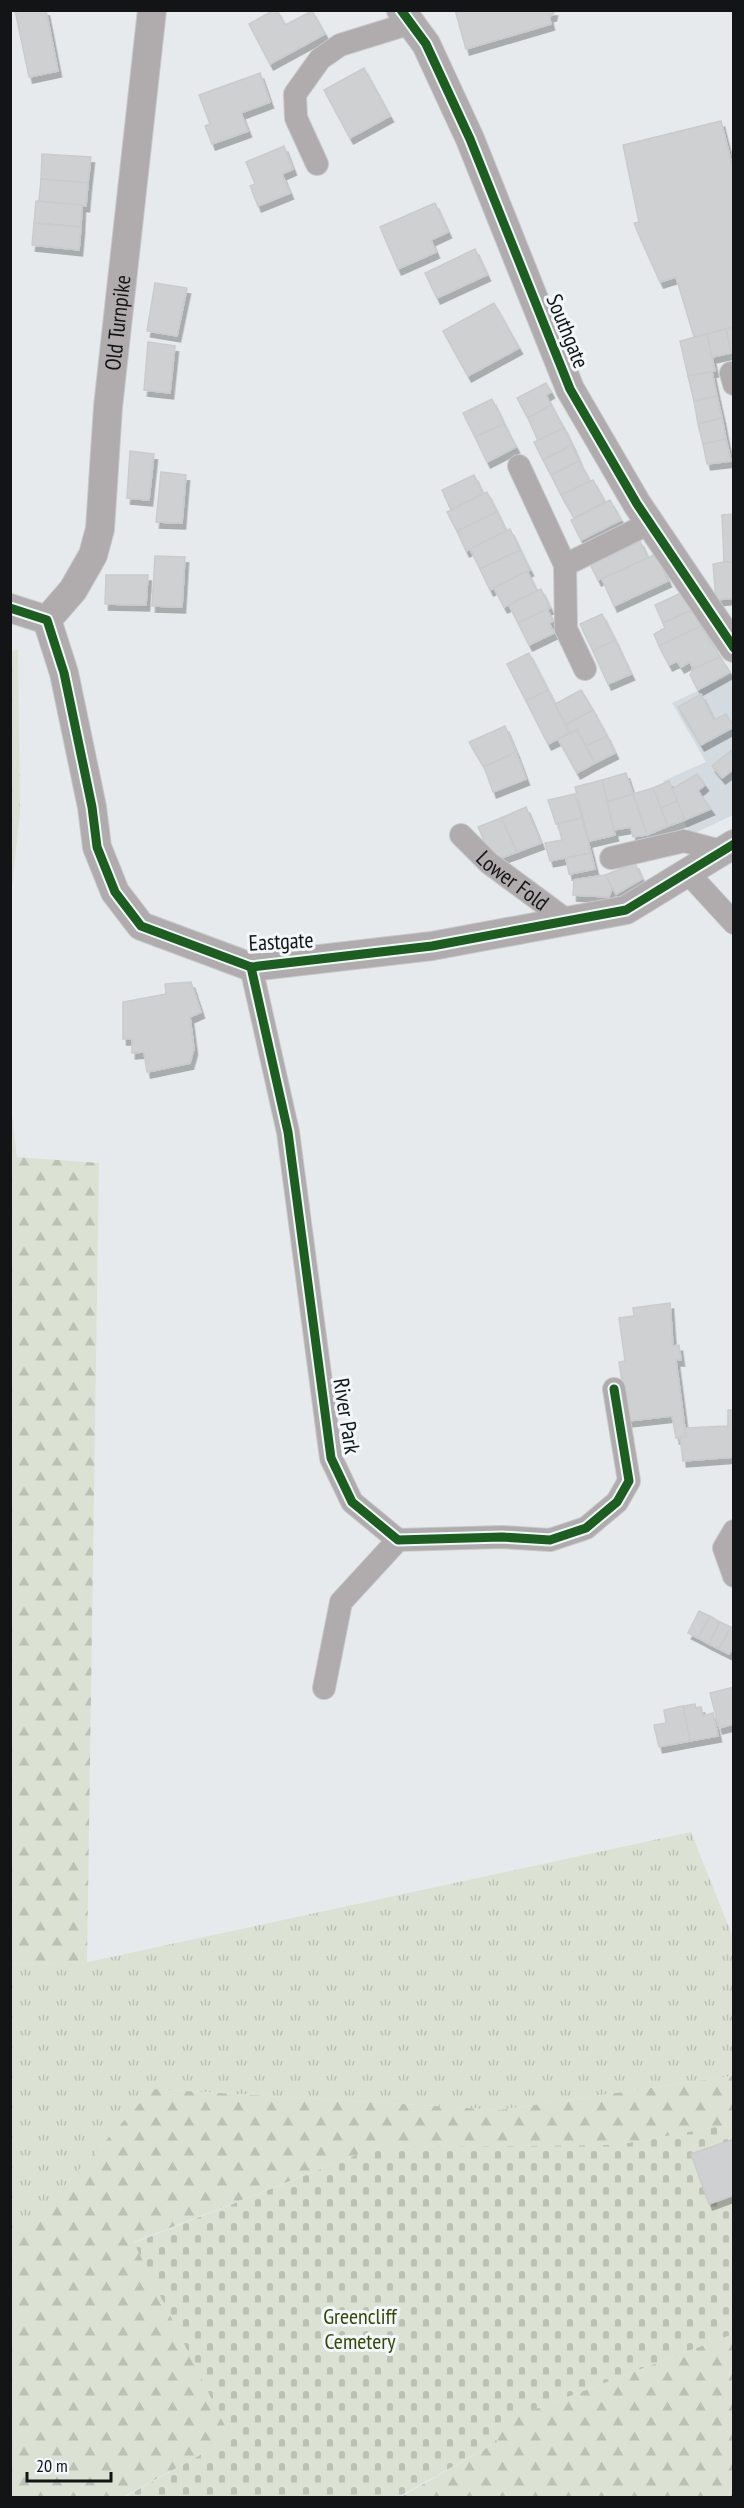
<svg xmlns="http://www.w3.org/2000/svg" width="744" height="2508" font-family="'PT Sans Narrow',sans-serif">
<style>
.built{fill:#d3dae0}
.grass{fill:url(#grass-tufts)}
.forest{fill:url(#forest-firs)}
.cemetery{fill:url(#cemetery-stones)}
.building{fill:#cfd0d1;stroke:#cacbcc;stroke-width:1.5;filter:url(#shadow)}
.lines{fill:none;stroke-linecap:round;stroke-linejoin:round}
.minor-casing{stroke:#c6c8c9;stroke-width:24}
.tertiary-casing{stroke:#c6c8c9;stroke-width:30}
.minor{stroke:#b0abad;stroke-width:22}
.tertiary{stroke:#b0abad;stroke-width:28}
.cycleway-casing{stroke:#f2f7fb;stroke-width:13}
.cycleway{stroke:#1b5e20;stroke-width:9}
.labels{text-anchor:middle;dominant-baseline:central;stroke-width:6;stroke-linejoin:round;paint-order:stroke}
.street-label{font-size:22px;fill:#121415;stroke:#f2f7fb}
.park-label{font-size:22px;fill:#374700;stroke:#f2f7fb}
</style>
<defs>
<pattern id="grass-tufts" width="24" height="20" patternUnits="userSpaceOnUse" patternTransform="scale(1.5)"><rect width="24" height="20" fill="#dbe2d3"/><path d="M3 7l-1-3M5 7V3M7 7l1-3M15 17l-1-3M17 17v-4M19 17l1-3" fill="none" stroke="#bbc1b4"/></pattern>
<pattern id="forest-firs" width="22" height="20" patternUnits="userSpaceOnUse" patternTransform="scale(1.5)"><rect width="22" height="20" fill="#dbe2d3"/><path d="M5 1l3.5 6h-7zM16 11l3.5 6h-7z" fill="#bbc1b4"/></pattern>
<pattern id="cemetery-stones" width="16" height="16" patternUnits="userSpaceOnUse" patternTransform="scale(1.5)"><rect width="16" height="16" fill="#dbe2d3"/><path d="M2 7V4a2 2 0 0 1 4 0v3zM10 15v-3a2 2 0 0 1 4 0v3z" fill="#bbc1b4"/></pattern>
<filter id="shadow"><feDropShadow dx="3.5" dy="6" stdDeviation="0" flood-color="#0004"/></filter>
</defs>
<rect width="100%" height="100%" fill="#e7eaec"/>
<!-- built -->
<polygon class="built" points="731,675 734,678 733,815 691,835 663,781 706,762 672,703"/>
<!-- grass -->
<polygon class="grass" points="691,1832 733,1937 733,2076 500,2110 153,2089 11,2245 10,1965 88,1962"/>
<!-- forest -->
<g class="forest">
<polygon points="18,649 20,812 11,896 10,652"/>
<polygon points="11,1105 17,1157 99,1163 87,1962 11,1965"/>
<polygon points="733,2076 733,2124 617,2145 377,2147 134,2242 232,2438 123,2497 11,2497 10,2245 153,2089 500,2110"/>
<polygon points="733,2334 733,2497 399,2498 497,2442 491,2426"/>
</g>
<!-- cemetery -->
<polygon class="cemetery" points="733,2124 733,2334 491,2426 497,2442 398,2497 123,2498 231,2438 134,2243 377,2147 617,2145"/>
<!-- building -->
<g class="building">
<polygon points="15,10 46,10 58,71 29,77"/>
<polygon points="274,10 277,10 285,25 312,11 325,34 270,64 249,24"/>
<polygon points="455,10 554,10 553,15 549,16 551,24 466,49"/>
<polygon points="364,68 390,116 350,138 324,90"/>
<polygon points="260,73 270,102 241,113 248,131 212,144 205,126 210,124 199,95"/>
<polygon points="721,121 734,173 734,327 694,337 676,277 660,282 638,233 634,223 639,222 623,145"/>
<polygon points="284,146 293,169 282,174 290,193 258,206 250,186 255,184 246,162"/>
<polygon points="42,154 91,157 88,183 41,179"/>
<polygon points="41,179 88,183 86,206 39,201"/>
<polygon points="36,201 82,205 81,227 34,223"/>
<polygon points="435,203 448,232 431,240 436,252 398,269 380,227"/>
<polygon points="34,223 81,227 79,250 32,245"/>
<polygon points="475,249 487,275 437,298 425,273"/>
<polygon points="155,283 187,288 177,336 147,331"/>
<polygon points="494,303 519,348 468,376 443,331"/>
<polygon points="734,327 734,352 731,353 726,329"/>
<polygon points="726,329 731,353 712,357 707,334"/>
<polygon points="707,334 715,371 688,376 680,341"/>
<polygon points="148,342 175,346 170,393 144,390"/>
<polygon points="712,372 717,396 694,401 688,376"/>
<polygon points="546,383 551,392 546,395 551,405 528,418 517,398"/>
<polygon points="717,396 722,418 698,424 694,401"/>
<polygon points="492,399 504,424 475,437 463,413"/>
<polygon points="551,405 564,428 538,441 528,418"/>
<polygon points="722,418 726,439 703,444 698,424"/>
<polygon points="504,424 516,447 487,462 475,437"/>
<polygon points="564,428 572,445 543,460 534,442"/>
<polygon points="726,439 731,461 707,464 703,444"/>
<polygon points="572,445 579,461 551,475 543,460"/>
<polygon points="130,451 154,454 149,500 127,498"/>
<polygon points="579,461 590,481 561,495 551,475"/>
<polygon points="161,472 186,475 182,523 156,522"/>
<polygon points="474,475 483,494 451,510 442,490"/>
<polygon points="593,480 605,502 574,518 561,495"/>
<polygon points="487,492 497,512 457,531 447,512"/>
<polygon points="610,500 621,520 581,540 571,520"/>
<polygon points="497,512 506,531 466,551 457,531"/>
<polygon points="734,514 734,562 724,562 722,515"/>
<polygon points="510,529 520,550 480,569 470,549"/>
<polygon points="640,541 648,558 598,580 590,564"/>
<polygon points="520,550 530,570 490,590 480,569"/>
<polygon points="656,554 668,581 614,606 602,579"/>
<polygon points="155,556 185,557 182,607 152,606"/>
<polygon points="724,562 734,562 734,598 716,600 713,564"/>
<polygon points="527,571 537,591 504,607 494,588"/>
<polygon points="106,575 148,575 146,605 105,604"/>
<polygon points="541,589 550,608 518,623 509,605"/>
<polygon points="681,593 692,610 663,623 655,605"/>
<polygon points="547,609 553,621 549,623 554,633 529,645 518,623"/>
<polygon points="692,610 701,626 659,646 654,634 665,628 663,623"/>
<polygon points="602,614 615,640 593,651 580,624"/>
<polygon points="701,626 720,657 693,669 690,662 681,667 677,661 669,665 659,646"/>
<polygon points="615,640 631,674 608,684 593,651"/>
<polygon points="529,653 548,690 526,701 507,664"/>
<polygon points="720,657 730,672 698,690 690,675 693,669"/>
<polygon points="548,690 570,733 548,744 526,701"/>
<polygon points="581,690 593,710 566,725 555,704"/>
<polygon points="701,694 714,720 726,714 734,727 701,745 678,707"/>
<polygon points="593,710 607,736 586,746 577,730 570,733 566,725"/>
<polygon points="505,726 516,752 484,767 469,742"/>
<polygon points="577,730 595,763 577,773 558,739"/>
<polygon points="607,736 615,753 595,763 586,746"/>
<polygon points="733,749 734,769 722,778 712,766"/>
<polygon points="516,752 526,779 493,792 484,767"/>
<polygon points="626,773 633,794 607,802 602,780"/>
<polygon points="697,774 705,785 698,791 711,809 685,820 672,789"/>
<polygon points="602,780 615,835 589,841 575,787"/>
<polygon points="669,781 677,801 661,808 653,788"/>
<polygon points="653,788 668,826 647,835 633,794"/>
<polygon points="575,794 582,818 556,824 548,800"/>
<polygon points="633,794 647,835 633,837 631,827 614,830 607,802"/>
<polygon points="677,801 685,820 668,826 661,808"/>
<polygon points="526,807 541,843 517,852 501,818"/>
<polygon points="501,818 517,852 493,861 478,827"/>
<polygon points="582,818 591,853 550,861 545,843 562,840 558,824"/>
<polygon points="591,853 595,869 569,874 566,858"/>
<polygon points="635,863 642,879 616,894 605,875"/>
<polygon points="605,875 612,888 609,897 573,895 574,880"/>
<polygon points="191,982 201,1012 190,1017 194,1049 190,1063 147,1072 144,1052 132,1053 132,1039 123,1039 123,1002 166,994 165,984"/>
<polygon points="670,1303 673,1346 679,1345 681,1360 676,1360 686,1437 676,1438 672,1416 628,1421 619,1362 625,1361 619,1318 634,1316 633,1308"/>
<polygon points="728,1410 734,1410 734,1457 683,1461 680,1437 686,1437 685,1428 728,1426"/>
<polygon points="699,1611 710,1616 698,1638 688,1633"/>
<polygon points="710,1616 720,1622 709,1644 698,1638"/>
<polygon points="720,1622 731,1627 719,1649 709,1644"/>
<polygon points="731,1627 734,1628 734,1645 729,1654 719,1649"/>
<polygon points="734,1687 734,1724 719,1728 710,1693"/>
<polygon points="695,1704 696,1708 701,1707 703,1716 713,1713 718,1736 690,1741 683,1706"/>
<polygon points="683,1706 690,1741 659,1747 654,1725 666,1723 664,1710"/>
<polygon points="734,2139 734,2195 709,2204 691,2154"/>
</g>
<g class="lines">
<!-- minor casing -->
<g class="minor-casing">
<g id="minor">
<polyline points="317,164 296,118 295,94 320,59 340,45 411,23"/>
<polyline points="731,373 734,384"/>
<polyline points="519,466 565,565 566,629 585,669"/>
<polyline points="565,565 650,523"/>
<path id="s1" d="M461,835L489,863L569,922"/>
<polyline points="611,858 684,841 721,851"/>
<polyline points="688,873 734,923"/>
<polyline points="251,967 288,1132 331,1458 352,1502 398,1540 502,1537 550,1540 586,1528 617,1502 629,1481 614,1389"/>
<polyline points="734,1531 724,1548 734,1576"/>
<polyline points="324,1688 341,1602 398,1540"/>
</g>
</g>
<!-- tertiary casing -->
<g class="tertiary-casing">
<g id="tertiary">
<polyline points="401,10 426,44 470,139 570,389 637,504 734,648"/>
<polyline points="10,608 47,620 64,673 92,807 97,847 115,892 141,926 251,967 432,946 626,910 734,844"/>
<path id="s2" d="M47,620L73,590L93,555L100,529L108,407L152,10"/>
</g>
</g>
<!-- minor -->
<use href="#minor" class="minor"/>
<!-- tertiary -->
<use href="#tertiary" class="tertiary"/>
<!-- cycleway casing -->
<g class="cycleway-casing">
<g id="cycleway">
<polyline points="401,10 426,44 470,139 570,389 637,504 734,648"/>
<polyline points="10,608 47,620 64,673 92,807 97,847 115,892 141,926 251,967 432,946 626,910 734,844"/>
<polyline points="251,967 288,1132 331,1458 352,1502 398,1540 502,1537 550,1540 586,1528 617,1502 629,1481 614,1389"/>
</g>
</g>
<!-- cycleway -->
<use href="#cycleway" class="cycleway"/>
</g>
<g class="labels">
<!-- street labels -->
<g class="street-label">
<text stroke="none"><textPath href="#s2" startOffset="314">Old Turnpike</textPath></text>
<text transform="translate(568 331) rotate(68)">Southgate</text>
<text stroke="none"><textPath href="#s1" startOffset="69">Lower Fold</textPath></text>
<text transform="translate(281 941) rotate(-3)">Eastgate</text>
<text transform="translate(347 1416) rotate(81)">River Park</text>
</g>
<!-- park labels -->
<g class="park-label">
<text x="360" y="2316">Greencliff<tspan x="360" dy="25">Cemetery</tspan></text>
</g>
</g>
<!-- border -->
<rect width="744" height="2508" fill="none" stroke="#121415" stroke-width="24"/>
<!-- scale -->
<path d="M27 2472v9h84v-9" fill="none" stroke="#121415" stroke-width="3"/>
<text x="36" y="2472" font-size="18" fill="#121415" stroke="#f2f7fb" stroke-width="4.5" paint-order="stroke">20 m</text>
</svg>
